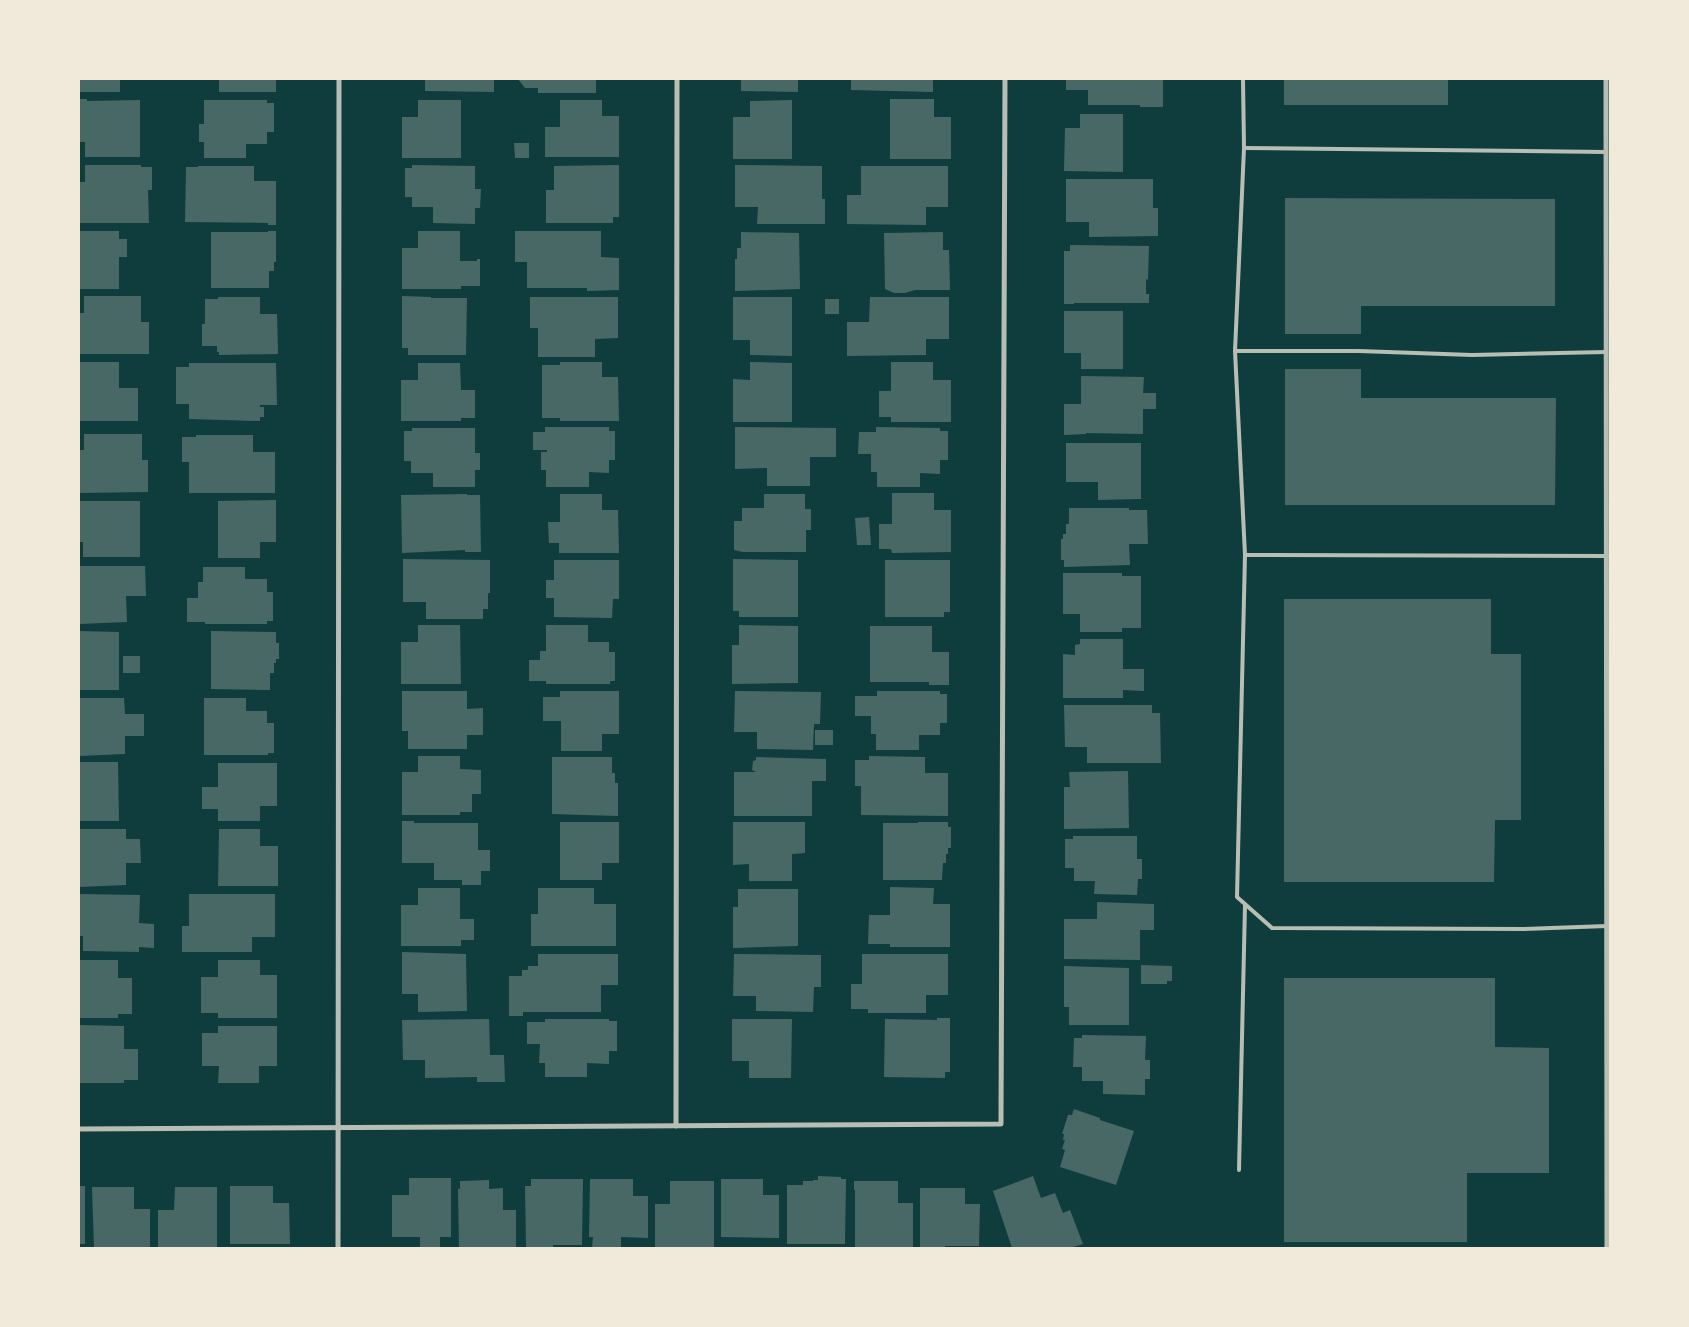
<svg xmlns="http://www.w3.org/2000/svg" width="1689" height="1327" font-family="'IBM Plex Sans',sans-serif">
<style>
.building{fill:#486865}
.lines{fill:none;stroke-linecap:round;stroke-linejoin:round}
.service{stroke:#b8beb3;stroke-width:4}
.minor{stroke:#b8beb3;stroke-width:5}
</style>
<rect width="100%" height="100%" fill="#0f3d3e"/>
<!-- building -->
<g class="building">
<rect x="79" y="79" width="41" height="13"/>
<rect x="219" y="79" width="57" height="13"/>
<polygon points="425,79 494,79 494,92 425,91"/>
<polygon points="518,79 596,79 596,93 538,93 538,88 525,88"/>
<polygon points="741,79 798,79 798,92 741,91"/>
<polygon points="851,79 933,79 933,92 851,90"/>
<polygon points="1066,79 1163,79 1163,107 1140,107 1140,105 1088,105 1088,90 1066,90"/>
<rect x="1284" y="79" width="164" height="26"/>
<polygon points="79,99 87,99 87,101 140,100 140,157 85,157 85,142 79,142"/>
<polygon points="890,99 934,99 934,117 951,117 951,159 890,159"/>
<polygon points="204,100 267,100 267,103 274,103 274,132 267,132 267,144 246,144 246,158 204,158 204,142 199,142 199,124 204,124"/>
<polygon points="418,100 461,100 461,158 402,158 402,117 418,117"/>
<polygon points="560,100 602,100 602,116 619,116 619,157 545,157 545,127 560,127"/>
<polygon points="792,100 792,159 733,159 733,117 750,117 750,101"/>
<polygon points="1080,114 1123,114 1123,172 1064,171 1065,128 1080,128"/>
<polygon points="514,143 529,143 529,158 515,158"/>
<polygon points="85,165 141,165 141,167 152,167 152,190 148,190 149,223 79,223 79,182 85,182"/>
<polygon points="412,165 475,166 475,189 481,189 480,208 475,208 475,224 433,223 433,207 412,207 412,197 405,197 405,168 412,168"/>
<polygon points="619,165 619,217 613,217 613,223 546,223 546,190 554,190 554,166"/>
<polygon points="735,165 822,166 822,199 825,199 825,224 757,224 758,207 735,207"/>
<polygon points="198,166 254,166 254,181 276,181 276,225 268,225 268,223 185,222 186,167 198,167"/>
<polygon points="861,166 948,166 948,207 926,207 926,225 847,224 847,195 861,195"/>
<polygon points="1066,179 1153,179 1153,208 1158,208 1158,236 1089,237 1089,222 1066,222"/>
<polygon points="1285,198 1555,199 1555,306 1361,306 1361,334 1285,334"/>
<polygon points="79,231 119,231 119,239 127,239 127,257 119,257 119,289 79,289"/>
<polygon points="268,231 276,231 276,262 274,262 274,271 269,271 269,288 211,288 211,232 268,232"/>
<polygon points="418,231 460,231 460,261 477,261 477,259 480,259 480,286 461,286 461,289 402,289 402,248 418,248"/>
<polygon points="515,231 601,231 601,257 619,258 619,290 587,291 587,288 527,288 527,262 515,262"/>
<polygon points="741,232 799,233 800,289 735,291 735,259 737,259 737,248 741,248"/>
<polygon points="943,232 943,250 949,250 950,290 915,290 905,293 894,293 885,289 884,233"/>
<polygon points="1070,245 1149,246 1148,280 1146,279 1146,294 1149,294 1149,303 1074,303 1074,304 1064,304 1064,251 1070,251"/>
<polygon points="84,296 141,296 141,322 149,322 149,354 79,354 79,313 84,313"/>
<polygon points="402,296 431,297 431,298 467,298 466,355 408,355 408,348 402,348"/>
<polygon points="218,297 260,297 260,314 277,314 278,354 219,355 219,352 217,352 217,346 202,346 202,324 205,324 205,299 218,299"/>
<polygon points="530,297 618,297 618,338 595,339 595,357 538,357 538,328 530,328"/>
<polygon points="733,297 792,297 792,356 750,355 750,340 733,340"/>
<polygon points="870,297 949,297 949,339 926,339 926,355 847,356 847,322 869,322"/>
<rect x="825" y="299" width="14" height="15"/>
<polygon points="1064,311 1123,311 1123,369 1081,369 1081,353 1064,353"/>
<polygon points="79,362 119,362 119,388 138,388 138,421 79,421"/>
<polygon points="560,362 602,362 602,377 618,377 619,421 560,421 560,418 542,418 542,365 560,365"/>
<polygon points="750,362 792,363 792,422 733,422 733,379 750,380"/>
<polygon points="891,362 933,362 933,380 951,380 951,422 891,422 891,417 879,417 879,391 891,391"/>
<polygon points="189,363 276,363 277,405 260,405 260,407 264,407 264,417 260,417 260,421 189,419 189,404 176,404 176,367 189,367"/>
<polygon points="418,363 460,363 461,390 475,390 475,418 461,418 461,421 401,421 401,380 418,380"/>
<polygon points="1285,369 1361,369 1361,398 1556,398 1555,505 1285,505"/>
<polygon points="1081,376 1144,377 1143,393 1156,393 1156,409 1143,409 1143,434 1086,433 1086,434 1064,435 1064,404 1081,404"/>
<polygon points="545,427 609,427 609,431 615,431 615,460 609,460 609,473 589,472 589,487 546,487 546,470 541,470 541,452 547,452 547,450 533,450 533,432 545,432"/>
<polygon points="735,427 836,428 836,457 810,457 810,486 767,486 767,468 735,469"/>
<polygon points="876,427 940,428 940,431 948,431 948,460 940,460 940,474 920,473 920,487 877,487 877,472 871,472 871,454 858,454 859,432 876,432"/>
<polygon points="412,428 475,428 475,453 480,453 480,470 475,470 475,487 433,487 433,473 411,473 411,461 404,461 404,431 412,431"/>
<polygon points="84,434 142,434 142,460 148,460 148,492 79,493 79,450 84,450"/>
<polygon points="196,435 253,435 253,452 275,452 275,493 189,493 189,462 182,462 182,437 196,437"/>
<polygon points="1066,443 1141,443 1141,499 1098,500 1098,482 1066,482"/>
<polygon points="892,493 934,493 934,510 951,510 951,552 892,553 891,549 879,549 879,524 892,524"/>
<polygon points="467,494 467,495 480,495 481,552 465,552 465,550 402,553 401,495"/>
<polygon points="560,494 602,494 602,510 618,510 619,553 559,553 559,543 549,543 548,522 560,522"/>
<polygon points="764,494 805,494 805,509 811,509 811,530 806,530 806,552 743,552 734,550 734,521 742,521 742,508 764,508"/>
<polygon points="276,500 276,542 260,542 260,558 218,558 218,501"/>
<polygon points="79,501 140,501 140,557 83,557 83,542 79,542"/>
<polygon points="1069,508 1129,508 1129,510 1147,510 1148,544 1129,544 1130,565 1064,567 1064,560 1061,560 1061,539 1063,539 1063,534 1066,534 1066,524 1069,524"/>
<polygon points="869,517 871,545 857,545 855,518"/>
<polygon points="403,559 490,560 490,593 488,593 488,609 483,609 483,619 426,619 426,602 403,602"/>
<polygon points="733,559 798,560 798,617 739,617 739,611 733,611"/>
<polygon points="554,560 619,560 619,599 613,599 612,618 554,617 554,598 546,598 546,580 554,580"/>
<polygon points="885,560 950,560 950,612 944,612 944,617 885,617"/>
<polygon points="79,566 145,566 146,596 126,596 127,622 79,624"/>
<polygon points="203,567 245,567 245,579 267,579 267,592 273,592 273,621 267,621 267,624 205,624 205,622 187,622 187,598 198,598 198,582 203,582"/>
<polygon points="1063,573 1122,573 1122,576 1141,576 1141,628 1122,628 1122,632 1080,632 1080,614 1063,614"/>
<polygon points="1284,599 1491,599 1491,654 1521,654 1521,820 1495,820 1494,882 1284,882"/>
<polygon points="418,625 460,625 461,684 401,684 401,642 418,642"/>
<polygon points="546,625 588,625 588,642 609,642 609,652 615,652 615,681 610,681 610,684 546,684 546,681 529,681 529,660 540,660 540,651 546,651"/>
<polygon points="739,625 798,626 798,683 732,684 732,645 739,645"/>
<polygon points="870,626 932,626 932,652 949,652 949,685 929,685 929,682 870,682"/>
<polygon points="79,631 119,632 119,690 79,690"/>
<polygon points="211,631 276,632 276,643 279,643 279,659 276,659 276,663 274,663 274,673 270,673 270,690 211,689"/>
<polygon points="1080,639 1123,639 1123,669 1144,669 1144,691 1123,690 1123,698 1063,698 1063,654 1075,655 1075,645 1080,644"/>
<rect x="123" y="656" width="17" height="17"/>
<polygon points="402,691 467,691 467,709 483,708 483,735 467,735 467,749 408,749 408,731 402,731"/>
<polygon points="560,691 619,691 619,734 602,734 602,751 561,751 561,721 543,721 543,697 560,697"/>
<polygon points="735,691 821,692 820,724 814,724 813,750 757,749 757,732 734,732"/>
<polygon points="877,691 940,691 940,694 947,694 947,723 940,723 940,735 919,735 919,750 876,750 876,734 871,734 871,716 855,716 855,696 877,696"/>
<polygon points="79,698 124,698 125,714 144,714 144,736 125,736 125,754 79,756"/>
<polygon points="204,698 246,698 246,711 267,711 267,723 274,723 274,753 268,753 268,755 204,755"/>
<polygon points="1064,705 1152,705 1152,713 1160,713 1161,763 1087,763 1087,747 1065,747"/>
<rect x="815" y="730" width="18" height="15"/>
<polygon points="418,756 460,756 460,769 481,770 481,794 472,794 472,812 460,812 460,815 402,815 402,772 418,772"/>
<polygon points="869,756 925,757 925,773 948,773 948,816 861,815 861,786 855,786 855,760 869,760"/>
<polygon points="552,757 612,757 612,773 615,773 615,783 618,783 618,816 552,814"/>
<polygon points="756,757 826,759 826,781 812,781 812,816 734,816 734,772 756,772 752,770 753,761 756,760"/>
<polygon points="79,762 118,762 119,821 79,821"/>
<polygon points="218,763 277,763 277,806 260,806 260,821 218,821 218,809 202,809 202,787 218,787"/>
<polygon points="1128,771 1129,828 1064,829 1064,787 1070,787 1069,772"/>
<polygon points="402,821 414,821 414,823 478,823 478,850 490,850 490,871 481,871 481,885 462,885 462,880 434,880 434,863 402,863"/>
<polygon points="560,822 619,822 619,863 602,863 602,880 560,880"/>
<polygon points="733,822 805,822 805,853 792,854 792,881 749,881 749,864 733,865"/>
<polygon points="918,822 948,822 948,827 951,827 951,848 948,848 948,854 946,854 946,863 943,863 942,880 883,880 883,823 918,823"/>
<polygon points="79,829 126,829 126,839 140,839 141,863 126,863 126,885 79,887"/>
<polygon points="219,829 260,829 260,846 278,846 278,886 218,886"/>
<polygon points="1073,836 1137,836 1137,859 1142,859 1142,879 1138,879 1137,895 1094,894 1095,881 1074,881 1074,868 1065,868 1065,839 1073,839"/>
<polygon points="890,887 934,888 933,904 950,904 950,947 890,947 890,944 868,944 869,915 890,915"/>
<polygon points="418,888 460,888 460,919 474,919 474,940 461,940 461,946 401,946 401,905 418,905"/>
<polygon points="538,888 594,888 594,904 616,904 616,946 531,946 531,914 538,914"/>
<polygon points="738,889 798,889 798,946 733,948 733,907 738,907"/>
<polygon points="79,894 140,895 139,923 154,924 154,948 139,947 139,952 83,951 83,936 79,936"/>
<polygon points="189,894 275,894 275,937 252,937 252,952 182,952 182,926 189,926"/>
<polygon points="1097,902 1154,904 1154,930 1140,930 1140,960 1064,959 1064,919 1097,919"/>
<polygon points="402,952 466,954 467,1011 418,1012 418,994 402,994"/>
<polygon points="538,954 618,954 618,985 601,985 601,1012 523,1012 523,1016 509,1016 509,976 522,976 522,970 528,970 528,966 538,966"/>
<polygon points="734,954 821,955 821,987 814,987 813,1012 756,1011 756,996 733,996"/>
<polygon points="862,954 948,954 948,995 926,995 926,1013 868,1013 868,1009 851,1009 851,984 862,984"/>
<polygon points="79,960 118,960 118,978 132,978 132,1014 118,1014 118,1018 79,1018"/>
<polygon points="218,960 260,960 260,975 277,975 277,1018 218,1018 218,1013 201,1013 201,977 218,977"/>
<polygon points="1141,965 1172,966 1172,981 1167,981 1167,984 1141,984"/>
<polygon points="1064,966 1129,968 1129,1025 1069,1025 1069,1007 1064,1007"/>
<polygon points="1284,978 1495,978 1495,1047 1549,1048 1549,1173 1467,1173 1467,1242 1284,1242"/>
<polygon points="937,1018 950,1018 950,1072 945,1072 945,1078 884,1077 885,1019 937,1020"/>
<polygon points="489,1019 490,1055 504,1055 505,1082 477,1082 477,1077 425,1078 425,1060 403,1060 402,1020"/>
<polygon points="545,1019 609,1019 609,1021 617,1021 617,1051 609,1051 609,1064 587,1063 587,1077 545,1077 545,1063 539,1063 540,1044 527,1044 527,1022 545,1022"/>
<polygon points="732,1019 792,1019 791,1078 749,1078 749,1061 732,1061"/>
<polygon points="79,1025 124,1026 124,1049 138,1049 138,1080 124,1080 124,1083 79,1083"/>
<polygon points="218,1026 277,1026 277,1066 259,1066 259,1083 218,1083 219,1066 202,1066 202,1033 218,1033"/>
<polygon points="1082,1035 1146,1036 1145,1060 1150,1060 1150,1079 1145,1079 1145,1095 1103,1094 1103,1081 1082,1081 1082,1067 1073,1067 1074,1038 1082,1038"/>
<polygon points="1074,1109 1100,1118 1100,1120 1134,1131 1116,1185 1060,1167 1065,1150 1062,1149 1065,1140 1063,1140 1064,1134 1062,1134 1068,1115 1072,1115"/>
<polygon points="818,1176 841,1177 841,1179 846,1179 845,1244 787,1244 787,1185 803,1185 803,1181 813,1181 813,1180 818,1180"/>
<polygon points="1033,1176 1041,1198 1055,1193 1063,1213 1070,1210 1083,1244 1070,1248 1012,1248 993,1191"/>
<polygon points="409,1178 451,1178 451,1237 440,1237 440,1247 420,1247 420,1237 392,1237 392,1195 409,1195"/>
<polygon points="531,1179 583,1179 582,1245 553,1245 553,1248 526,1248 525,1186 531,1186"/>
<polygon points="590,1179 633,1179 633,1196 648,1196 648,1238 621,1237 621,1248 592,1248 593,1237 589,1237"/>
<polygon points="721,1179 763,1179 763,1195 779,1195 779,1238 721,1237"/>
<polygon points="489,1180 489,1189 503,1188 503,1210 516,1210 516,1248 459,1248 458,1189 460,1189 460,1181"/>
<polygon points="670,1181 714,1181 714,1248 655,1248 655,1204 670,1204"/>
<polygon points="854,1181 898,1181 898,1203 913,1203 913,1248 855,1248 855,1190 854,1190"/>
<rect x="79" y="1186" width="6" height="58"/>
<polygon points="230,1186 273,1186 273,1203 289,1203 290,1244 230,1244"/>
<polygon points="92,1187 134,1187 134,1209 150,1209 150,1248 94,1248"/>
<polygon points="175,1187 217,1187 217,1248 158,1248 158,1210 174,1210"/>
<polygon points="920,1188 965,1188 965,1204 980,1204 979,1246 945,1246 945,1248 920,1247"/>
</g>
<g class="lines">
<!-- service -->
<g class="service">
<polyline points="1243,79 1244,148 1235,351 1245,555 1237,897 1272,928 1523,929 1607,926"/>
<polyline points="1244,148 1606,152"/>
<polyline points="1235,351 1359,351 1472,355 1606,352"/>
<polyline points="1245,555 1607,556"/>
<polyline points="1239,1170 1245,905"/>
</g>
<!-- minor -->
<g class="minor">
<polyline points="1606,79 1607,1248"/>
<polyline points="676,1126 677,79"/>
<polyline points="79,1129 1001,1124 1005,79"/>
<polyline points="338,1248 339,79"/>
</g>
</g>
<!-- border -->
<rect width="1689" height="1327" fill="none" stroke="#f1e9da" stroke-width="160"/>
</svg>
